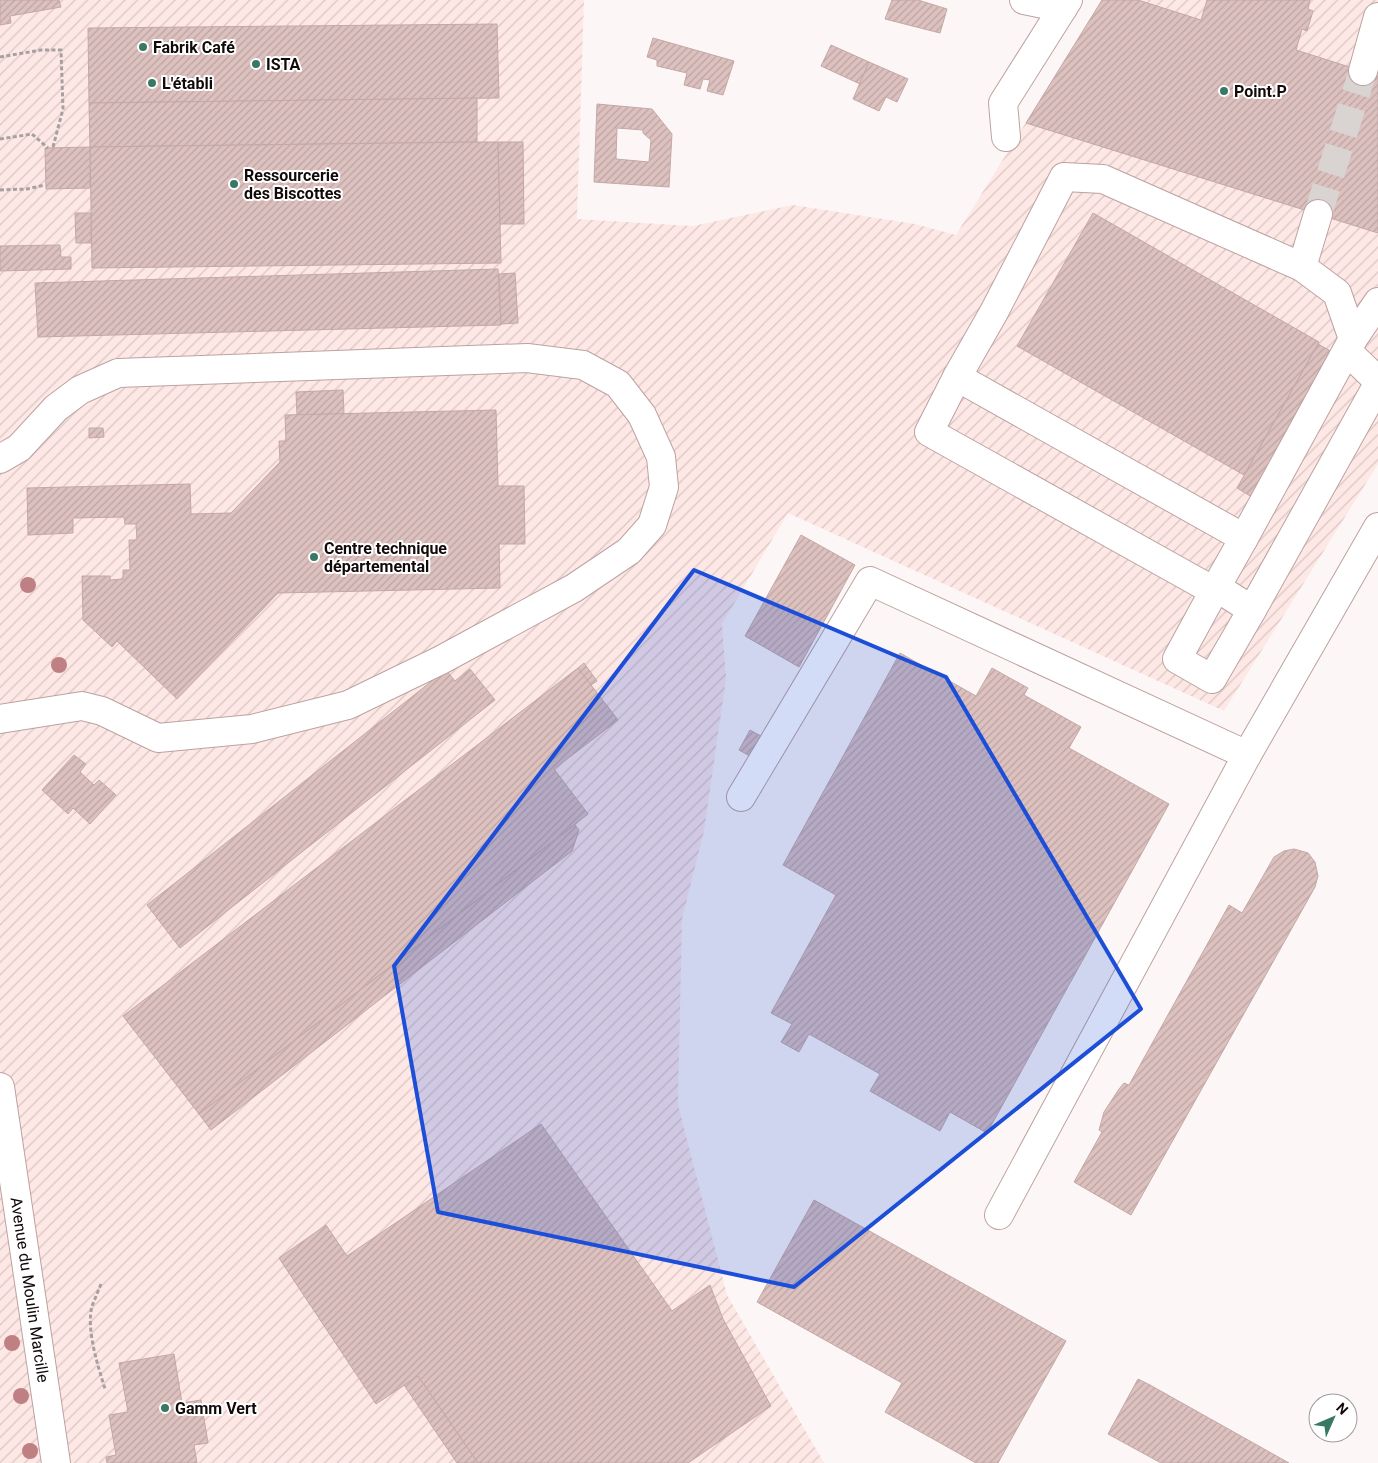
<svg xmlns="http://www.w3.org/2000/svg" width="1378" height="1463" font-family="Roboto,sans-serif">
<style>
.industrial{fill:url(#industrial-furrows)}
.building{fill:url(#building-hatch);stroke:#c3a8a6;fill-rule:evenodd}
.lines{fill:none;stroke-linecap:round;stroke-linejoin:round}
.minor-tunnel{stroke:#d9d3d2;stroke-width:28;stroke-dasharray:28 14;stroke-linecap:butt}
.minor-casing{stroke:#bca2a0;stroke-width:30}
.major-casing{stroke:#bca2a0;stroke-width:30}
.path{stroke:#a6a09f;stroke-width:3;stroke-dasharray:4 2.5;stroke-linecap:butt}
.minor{stroke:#fff;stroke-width:28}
.major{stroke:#fff;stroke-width:28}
.tree{fill:#be8082}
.marked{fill:#1d4ed8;fill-opacity:0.2;stroke:#1d4ed8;stroke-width:4;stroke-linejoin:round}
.poi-dot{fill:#397865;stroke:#fff;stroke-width:2}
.labels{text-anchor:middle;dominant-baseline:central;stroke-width:4;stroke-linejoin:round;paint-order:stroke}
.poi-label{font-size:16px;font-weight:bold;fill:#120909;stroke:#fff;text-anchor:start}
.street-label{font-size:16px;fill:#120909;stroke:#fff}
</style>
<defs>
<pattern id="industrial-furrows" width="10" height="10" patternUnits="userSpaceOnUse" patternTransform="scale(1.25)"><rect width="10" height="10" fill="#fee8e6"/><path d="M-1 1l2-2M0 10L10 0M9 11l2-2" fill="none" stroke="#d9c6c4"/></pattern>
<pattern id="building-hatch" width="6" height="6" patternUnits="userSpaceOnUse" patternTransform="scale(1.25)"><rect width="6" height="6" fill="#dcc1bf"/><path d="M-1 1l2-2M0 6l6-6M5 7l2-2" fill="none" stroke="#bca4a3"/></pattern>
</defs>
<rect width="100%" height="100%" fill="#fcf7f6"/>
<!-- industrial -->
<polygon class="industrial" points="0,0 584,0 577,219 693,226 793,205 915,224 956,235 1102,0 1378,0 1378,464 1224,711 788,513 722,624 726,679 704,831 682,919 678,1105 727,1295 824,1463 0,1463"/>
<!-- building -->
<g class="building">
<polygon points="0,0 59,0 61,7 10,16 11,23 0,25"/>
<polygon points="892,0 918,0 947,9 940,33 885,19"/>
<polygon points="1102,0 1138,0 1201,20 1207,0 1310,0 1308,9 1313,11 1307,31 1302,29 1296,50 1378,76 1378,233 1026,123"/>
<polygon points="497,24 499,98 89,103 88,28"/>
<polygon points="653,38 734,61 723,95 707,91 710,80 703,79 700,89 684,85 687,73 657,66 657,60 647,57"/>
<polygon points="831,45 869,62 860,84 821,66"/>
<polygon points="869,62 908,79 897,102 886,97 879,111 853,99"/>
<polygon points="477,98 477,142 90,147 89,103"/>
<path d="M597,104L652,109L672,134L669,187L594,182ZM617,128L643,130V133L651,140L649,162L616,159Z"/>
<polygon points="477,142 498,142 501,263 92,268 90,147"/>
<polygon points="498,142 523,142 524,224 500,224"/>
<polygon points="90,147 90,188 46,189 45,148"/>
<polygon points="75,213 91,213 91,243 76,243"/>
<polygon points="1093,213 1319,342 1244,475 1017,346"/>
<polygon points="60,245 61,257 71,257 71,269 0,271 0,246"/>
<polygon points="498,269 501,325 38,337 35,283"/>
<polygon points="515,273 518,323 501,324 499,274"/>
<polygon points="1318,344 1334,353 1252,497 1237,488"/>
<polygon points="343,390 344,414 297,415 296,392"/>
<polygon points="496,410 498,486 524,486 525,544 499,544 500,588 278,593 177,699 117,641 112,647 83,620 82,576 110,576 110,580 123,579 123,570 130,570 129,540 137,540 136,524 125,524 124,517 73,518 73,533 28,535 27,488 190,484 191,514 231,513 280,462 279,441 286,441 285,415"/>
<polygon points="89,428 103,428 104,437 89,438"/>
<polygon points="801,535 855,565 799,667 745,636"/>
<polygon points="900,653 976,696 992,668 1008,677 1028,688 1024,695 1081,727 1069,748 1169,804 987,1133 950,1112 940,1131 870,1091 880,1074 809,1034 799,1052 781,1042 792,1024 771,1013 836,895 783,865"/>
<polygon points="584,663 597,681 591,685 578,668"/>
<polygon points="578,668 618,720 554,769 588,814 199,1114 123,1016"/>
<polygon points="470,669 495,700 180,948 147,905 446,670 455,681"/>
<polygon points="750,730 761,736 750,756 739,750"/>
<polygon points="74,755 86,764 80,772 94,785 99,780 116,795 90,824 73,808 68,814 42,790"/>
<polygon points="575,825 579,830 572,851 211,1130 199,1114"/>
<polygon points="1294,849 1308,853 1315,862 1318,876 1315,887 1131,1215 1074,1182 1102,1132 1099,1130 1104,1112 1119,1089 1124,1083 1129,1085 1229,905 1242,913 1274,857 1284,851"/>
<polygon points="541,1124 672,1311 710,1285 723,1319 771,1406 688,1463 478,1463 418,1376 376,1404 279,1258 326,1225 347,1256"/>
<polygon points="814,1200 1066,1341 998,1463 976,1463 885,1412 902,1383 757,1302"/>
<polygon points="174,1354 182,1403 201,1400 208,1443 194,1445 197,1463 107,1463 106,1457 116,1455 109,1415 128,1412 119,1363"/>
<polygon points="418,1376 478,1463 457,1463 404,1385"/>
<polygon points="1138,1379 1150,1385 1289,1463 1161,1463 1108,1434"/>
</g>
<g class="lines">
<!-- minor-tunnel -->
<polyline class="minor-tunnel" points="1318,214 1363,71"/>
<!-- minor casing -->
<g class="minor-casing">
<g id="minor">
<polyline points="1024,0 1063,8"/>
<polyline points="1363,71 1378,17"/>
<polyline points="1006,137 1003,103 1068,0"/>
<polygon points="1064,177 1103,179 1302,267 1337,293 1353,339 1244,538 957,377 994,312"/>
<polyline points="1302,267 1318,214"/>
<polyline points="1353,339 1378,302"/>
<polyline points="1347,351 1378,381"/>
<polyline points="957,377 929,432 1214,591 1244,538"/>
<polyline points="0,459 19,448 56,408 80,390 118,373 527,358 583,365 618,384 642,415 661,457 664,487 652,525 629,551 574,588 441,660 348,705 252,729 158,738 102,711 82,706 0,719"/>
<polyline points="1214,591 1177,659 1212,679 1252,610 1216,587"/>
<polyline points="1252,610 1378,384"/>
<polyline points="741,797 870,581 1247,755"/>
<polyline points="999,1215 1247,755 1378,527"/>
</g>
</g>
<!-- major casing -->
<g class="major-casing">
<g id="major">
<path id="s1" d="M0,1087L56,1463"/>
</g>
</g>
<!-- path -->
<g class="path">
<polyline points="0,57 41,50 61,50 63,109 53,147"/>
<polyline points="0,139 32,134 48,148"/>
<polyline points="0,190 27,189 45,185"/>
<path d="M101,1284C98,1291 95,1299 92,1306C86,1330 98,1366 105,1389"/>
</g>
<!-- minor -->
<use href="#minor" class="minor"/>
<!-- major -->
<use href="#major" class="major"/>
</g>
<!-- trees -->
<g class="tree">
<circle cx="28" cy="585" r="8"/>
<circle cx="59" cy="665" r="8"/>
<circle cx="12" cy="1343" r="8"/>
<circle cx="21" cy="1396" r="8"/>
<circle cx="30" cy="1451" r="8"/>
</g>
<!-- marked area -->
<path class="marked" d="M694,570L946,677L1141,1009L794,1287L438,1212L394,966Z"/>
<!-- markers -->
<g class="poi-dot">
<circle cx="143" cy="47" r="5"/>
<circle cx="256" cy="64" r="5"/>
<circle cx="152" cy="83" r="5"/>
<circle cx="1224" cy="91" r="5"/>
<circle cx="234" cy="184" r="5"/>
<circle cx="314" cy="557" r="5"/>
<circle cx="165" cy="1408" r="5"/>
</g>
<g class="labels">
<!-- poi labels -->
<g class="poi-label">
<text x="153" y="47">Fabrik Café</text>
<text x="266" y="64">ISTA</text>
<text x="162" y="83">L'établi</text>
<text x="1234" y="91">Point.P</text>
<text x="244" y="175">Ressourcerie<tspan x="244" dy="18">des Biscottes</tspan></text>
<text x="324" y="548">Centre technique<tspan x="324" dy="18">départemental</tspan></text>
<text x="175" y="1408">Gamm Vert</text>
</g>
<!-- street labels -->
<g class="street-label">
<text stroke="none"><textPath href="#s1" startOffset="205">Avenue du Moulin Marcille</textPath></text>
</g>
</g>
<!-- north arrow -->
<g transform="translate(1333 1418) rotate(45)"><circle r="24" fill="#ffffff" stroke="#a09d9d"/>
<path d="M0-4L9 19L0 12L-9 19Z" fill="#397865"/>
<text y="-8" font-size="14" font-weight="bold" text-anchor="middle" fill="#120909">N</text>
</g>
</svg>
